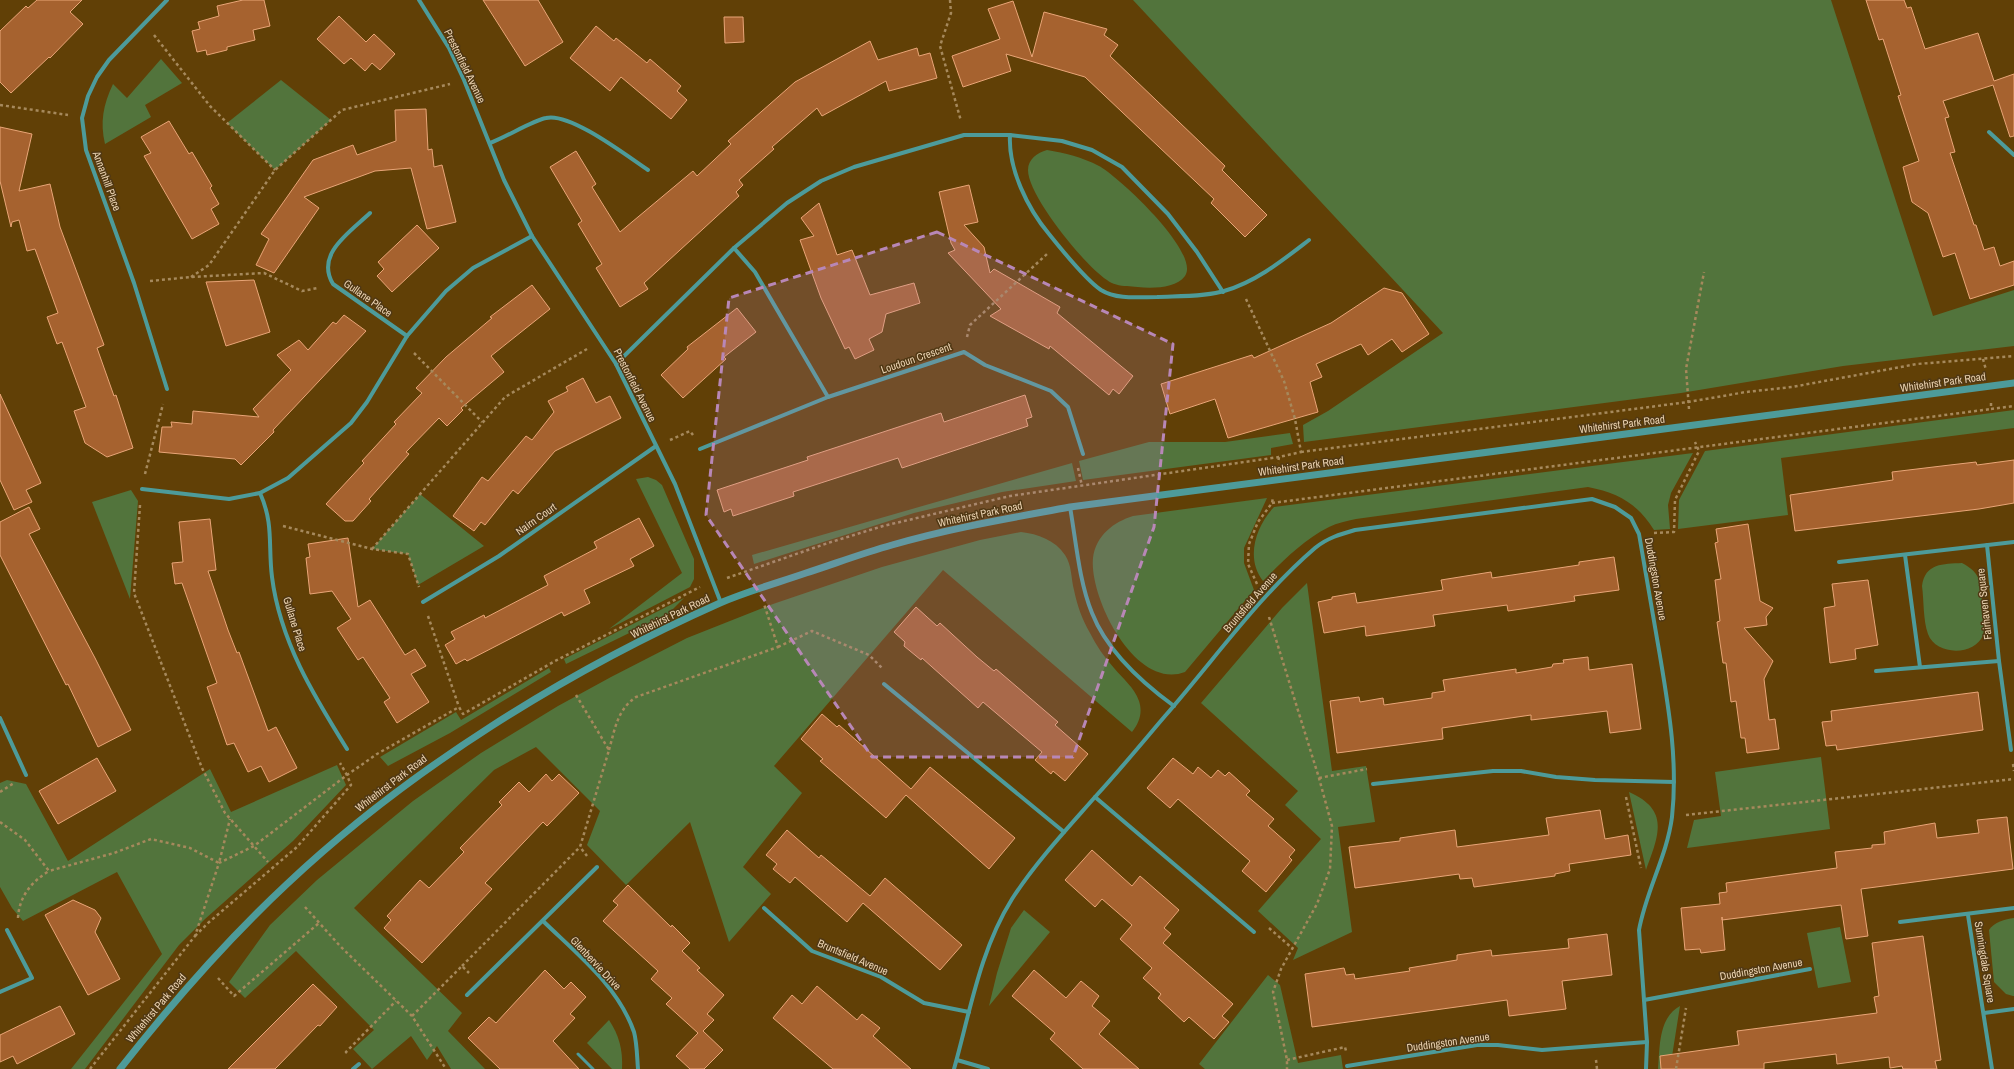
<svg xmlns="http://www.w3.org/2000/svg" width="2014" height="1069" font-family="'Archivo Narrow',sans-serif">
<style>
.green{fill:#52743c}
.building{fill:#a6622f;stroke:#e9a577}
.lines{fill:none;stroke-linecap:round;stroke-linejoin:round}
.path{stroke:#a6895c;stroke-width:2.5;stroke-dasharray:3 3;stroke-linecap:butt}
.service{stroke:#4d9b9a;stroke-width:3}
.minor{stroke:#4d9b9a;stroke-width:4}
.tertiary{stroke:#4d9b9a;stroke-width:7}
.marked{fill:#b887b7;fill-opacity:0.2;stroke:#b887b7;stroke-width:3;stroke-dasharray:8 5;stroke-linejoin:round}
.labels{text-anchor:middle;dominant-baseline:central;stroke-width:3;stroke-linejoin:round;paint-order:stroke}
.street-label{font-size:11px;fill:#ead2b1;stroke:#503814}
</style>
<rect width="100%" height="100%" fill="#614006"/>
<!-- green -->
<g class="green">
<polygon points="1133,0 1831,0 1933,316 2014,290 2014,346 1843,366 1681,393 1304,442 1303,425 1328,411 1443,333"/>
<path d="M161,59L182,83L145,105L151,117L105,144C100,122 103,105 113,84L127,98Z"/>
<polygon points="281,80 331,120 275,170 227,123"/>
<path d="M1047,150C1065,153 1082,157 1099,166C1118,176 1201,253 1185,276C1174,291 1143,288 1127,286C1120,286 1112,284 1107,280C1085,266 1028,196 1028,170C1028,159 1037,153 1047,150Z"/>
<polygon points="2014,410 2014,428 1781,458 1788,515 1678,529 1679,500 1705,451"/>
<polygon points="1290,433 1293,444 1271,448 1271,455 1083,480 1079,461 1149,442 1225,442"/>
<path d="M1693,453L1671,493L1668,505L1670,529L1654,530C1637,503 1618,493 1588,487L1356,519C1347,521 1337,523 1329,527C1303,540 1283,561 1263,581C1245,558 1256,526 1274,507Z"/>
<polygon points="1072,463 1076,481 1002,492 914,513 754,564 752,555"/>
<polygon points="648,477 656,480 662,485 694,559 694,579 690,587 609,629 682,573 636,479"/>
<polygon points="131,490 138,501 130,599 92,502"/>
<polygon points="420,494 484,546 418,585 408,554 372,549"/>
<path d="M1267,498L1244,548V563L1254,590L1185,672C1135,691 1089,597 1093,558C1096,535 1114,522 1133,516Z"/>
<path d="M1021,532C1038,534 1055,540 1065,555C1072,565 1071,579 1074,590C1077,605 1082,619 1090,633C1096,645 1104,657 1114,668C1123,679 1134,687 1139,701C1143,713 1139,723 1132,732L943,570L774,766L802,793L743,867L771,894L729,942L690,822L626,885L587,845L600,811L536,747L494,770L354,908L462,1013L448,1031L485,1069H451L437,1046L427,1060L411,1036L372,1069L353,1049L374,1030L296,951L245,998L229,982L270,925L317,880L413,801L481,753L558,706L611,677L687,638L773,604L882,567L980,540Z"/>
<path d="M1962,563C1971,568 1977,572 1980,583C1981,596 1987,623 1983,635C1975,656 1936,656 1928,634C1923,620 1924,601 1922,586C1925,563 1943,564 1962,563Z"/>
<polygon points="1307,583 1332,771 1366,766 1375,822 1338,827 1352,932 1293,960 1298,948 1258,911 1321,839 1285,805 1298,791 1201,703 1282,608"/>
<polygon points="684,598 668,614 566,664 564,659"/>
<polygon points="549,668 551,672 450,733 388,766 380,757 456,712 461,720"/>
<polygon points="1821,757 1830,829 1687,848 1694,820 1721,816 1715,772"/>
<polygon points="337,765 346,785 293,841 205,919 179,945 85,1069 71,1069 162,954 117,872 23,921 12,908 0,887 0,783 7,780 26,784 68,861 210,769 231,812"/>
<path d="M1629,792C1670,810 1659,835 1646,870Z"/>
<polygon points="1024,910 1050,932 989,1006 997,973 1011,928"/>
<path d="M2014,918V996H2013L2006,994L1994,982L1989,930C1994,922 2005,919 2014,918Z"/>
<polygon points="1840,927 1851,982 1818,988 1807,933"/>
<polygon points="1268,975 1280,985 1298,1063 1341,1055 1343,1069 1205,1069 1199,1064"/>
<path d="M1680,1006L1670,1069H1658C1660,1048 1658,1018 1680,1006Z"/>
<path d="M609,1020C619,1035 623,1050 622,1069H612L587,1043Z"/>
</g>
<!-- building -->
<g class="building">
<polygon points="37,0 82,0 70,12 83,24 50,58 49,57 11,93 0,82 0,31 26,6 28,8"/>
<polygon points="243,0 264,0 270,26 253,30 255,40 227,47 227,50 207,55 206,50 197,52 192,31 200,29 198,22 219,16 217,6"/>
<polygon points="483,0 538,0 563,42 525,66"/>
<polygon points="1866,0 1904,0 1907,8 1911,7 1925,49 1978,33 1994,81 2014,74 2014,136 2010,137 1993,85 1943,101 1949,117 1945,118 1955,152 1950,153 1974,225 1976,225 1984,250 1994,247 2000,266 2014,261 2014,285 1970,299 1955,253 1943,257 1928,213 1912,202 1903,167 1919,161 1898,96 1901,95 1883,39 1879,40"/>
<polygon points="1013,1 1032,57 1044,12 1107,29 1104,35 1118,45 1110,56 1225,166 1222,170 1267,215 1245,237 1211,203 1214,199 1085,77 1006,54 1011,71 963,87 952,56 1000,39 988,9"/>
<polygon points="339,16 366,42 374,34 395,54 380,70 372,63 365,71 351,58 344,64 317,39"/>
<polygon points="724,17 743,17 744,42 725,43"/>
<polygon points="596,26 614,41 616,38 647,63 650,59 681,86 677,91 687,100 671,119 621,77 610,91 570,58"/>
<polygon points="870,41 878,60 917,48 919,56 930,53 937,78 889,91 886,81 822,116 817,108 772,147 774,149 739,180 743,185 736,192 739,196 644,283 648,289 620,307 596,268 602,264 578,224 582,221 550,167 576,151 596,184 592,187 620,232 693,171 697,176 731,144 728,141 795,82"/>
<polygon points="426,109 428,150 432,149 434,167 442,165 456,222 427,229 411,168 375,171 304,197 319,208 274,273 256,265 269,239 261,234 313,160 353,145 357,155 396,141 395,110"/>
<polygon points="169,121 189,154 192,152 212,186 210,188 219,204 211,209 219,224 192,239 144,156 151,153 141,137"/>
<polygon points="0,127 32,134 19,191 50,184 60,227 104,345 97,348 114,396 116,395 133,448 107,457 85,443 74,411 86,407 62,342 57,344 47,317 58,313 35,249 27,251 19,220 12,222 11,227 0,181"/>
<polygon points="969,185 978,222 964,225 984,247 990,273 994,269 1060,307 1057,313 1133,376 1119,394 1113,389 1109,395 1050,346 1049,349 990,316 1001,309 948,253 955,250 951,243 939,192"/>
<polygon points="819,203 837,255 852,250 870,295 914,283 920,303 886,314 882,332 869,339 874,350 855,359 849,347 845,349 821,298 800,240 814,236 801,218"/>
<polygon points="417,225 439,248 392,292 377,276 384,269 378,262"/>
<polygon points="254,280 270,332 226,346 206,282"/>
<polygon points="532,285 550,309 491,356 504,372 461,408 463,410 447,426 439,418 406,452 409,454 369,499 371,501 353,521 345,521 326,504 364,463 362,461 396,424 394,422 422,393 416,388 446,357 492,318 490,317"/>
<polygon points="1384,288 1402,293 1429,334 1402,352 1392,339 1368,355 1361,344 1316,364 1322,377 1310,382 1318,412 1228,438 1215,399 1170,414 1161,384 1252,355 1254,358 1331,323"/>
<polygon points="737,308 756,332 724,357 726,359 683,398 661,375 688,349 687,347"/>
<polygon points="344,315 366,331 273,430 274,432 241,465 235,459 159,452 162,427 172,427 171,422 192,424 193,411 259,417 253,409 291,370 277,355 299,340 308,350 333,322 336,324"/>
<polygon points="583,378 596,403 610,396 621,418 555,451 518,494 513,490 485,525 481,522 474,531 453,516 482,477 488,481 526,436 532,440 554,412 548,401 568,391 566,387"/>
<polygon points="0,394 41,483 26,490 32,502 14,510 0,480"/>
<polygon points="1025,395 1032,417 1026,419 1028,426 902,468 898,458 793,492 794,496 733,516 731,509 724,512 717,490 808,460 807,457 941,413 944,422"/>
<polygon points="2014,460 2014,503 1979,509 1795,531 1790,495 1893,480 1892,472 1950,465 1976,462 1977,465"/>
<polygon points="29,507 40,529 29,534 95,658 131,730 98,747 68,684 66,685 0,555 0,522"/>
<polygon points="639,518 654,546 630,559 634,566 584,590 590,603 564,616 562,612 467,661 465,659 456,664 445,645 455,639 451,632 484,615 485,618 548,585 544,576 597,548 594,542"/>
<polygon points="210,519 216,570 208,571 228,630 237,653 239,652 268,731 276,727 297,768 269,782 261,766 248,772 234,743 227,745 207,687 217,683 182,583 175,584 172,563 183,562 179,522"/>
<polygon points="1748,524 1760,601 1773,608 1766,617 1767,625 1744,628 1773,661 1764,679 1769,720 1775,719 1779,749 1747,753 1745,738 1741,738 1736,701 1731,702 1726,663 1723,663 1717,622 1720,621 1715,580 1721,579 1715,543 1718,542 1716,529"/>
<polygon points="348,538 358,607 370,600 405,655 415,649 426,666 411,674 429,702 397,723 384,702 390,698 363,657 358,660 337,628 351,619 332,591 310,594 306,558 310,557 308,544"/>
<polygon points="1614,557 1619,590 1574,596 1575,601 1508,611 1507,605 1433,615 1435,626 1366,636 1365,626 1324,633 1318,602 1332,599 1332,597 1355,593 1357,603 1443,590 1441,580 1491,572 1492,578 1579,565 1579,562"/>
<polygon points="1868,580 1878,645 1855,649 1856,659 1830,663 1824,608 1835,606 1832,584"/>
<polygon points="916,607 937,626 940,623 977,657 994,671 996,669 1058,722 1055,725 1088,754 1065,781 1053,771 1051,774 1035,760 1042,752 983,702 978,708 922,658 921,660 904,646 905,642 894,632"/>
<polygon points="1588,657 1589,670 1632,664 1641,729 1610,733 1607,711 1531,720 1531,715 1442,728 1443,739 1337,753 1330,701 1359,697 1360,702 1383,698 1384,705 1432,698 1432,693 1445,691 1443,680 1516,669 1516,673 1552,667 1553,664 1564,663 1563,660"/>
<polygon points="1978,692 1983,730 1837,750 1836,745 1826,746 1822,722 1832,721 1831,711"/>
<polygon points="822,714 837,727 839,725 911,789 930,767 1015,838 989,869 906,795 886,818 820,761 823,759 801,739"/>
<polygon points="97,758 116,791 58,824 39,791"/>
<polygon points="1173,758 1193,774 1198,767 1211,778 1218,770 1225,776 1229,772 1250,791 1246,795 1274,819 1268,826 1295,850 1289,857 1292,860 1266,892 1242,871 1250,861 1178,799 1170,808 1147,788"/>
<polygon points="546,774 552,781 559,774 579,793 547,826 543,822 485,883 492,889 422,963 384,928 391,920 387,916 420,880 429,888 464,852 460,848 502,805 499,802 519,782 529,792"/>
<polygon points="1600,810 1605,839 1628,835 1631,855 1569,864 1570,871 1555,874 1555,876 1474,887 1472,878 1460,879 1459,874 1355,888 1349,847 1400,841 1400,838 1455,830 1457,847 1549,835 1546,818"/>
<polygon points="2007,817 2013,869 1861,889 1868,936 1846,939 1841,905 1722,920 1722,917 1725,950 1701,953 1700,949 1685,950 1681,908 1720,904 1719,893 1727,892 1726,883 1837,868 1835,852 1872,848 1872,845 1885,844 1884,832 1935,823 1937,838 1979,833 1977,820"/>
<polygon points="787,830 819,858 821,855 870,896 885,878 962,945 940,970 863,903 847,922 795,877 790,883 773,869 777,864 766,855"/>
<polygon points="1092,850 1132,886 1140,876 1179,910 1164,928 1171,934 1163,943 1233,1004 1222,1016 1229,1022 1214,1039 1189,1017 1184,1022 1158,998 1161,994 1143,978 1152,968 1120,939 1132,925 1102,899 1095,907 1065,880"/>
<polygon points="628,885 671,927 672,925 690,943 682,951 700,968 697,970 724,995 707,1014 714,1020 703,1031 723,1050 704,1069 690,1069 676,1056 698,1033 666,1004 672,998 651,979 658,971 603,921 618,905 613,901"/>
<polygon points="73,900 95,910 101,918 95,932 120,979 88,995 45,915"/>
<polygon points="1607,934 1612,975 1562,981 1566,1009 1509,1016 1507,1000 1312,1027 1305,974 1344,968 1346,975 1354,974 1355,979 1410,971 1409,968 1457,960 1457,955 1491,950 1492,956 1569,948 1568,939"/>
<polygon points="1923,936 1941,1060 1935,1061 1937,1069 1903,1069 1902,1066 1890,1068 1889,1057 1837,1064 1836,1054 1764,1063 1764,1069 1661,1069 1660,1056 1739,1045 1737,1031 1877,1013 1874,997 1879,996 1872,943"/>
<polygon points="545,970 564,989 571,982 586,997 570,1014 575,1018 553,1041 579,1069 500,1069 468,1038 489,1017 496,1023"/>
<polygon points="1034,970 1066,998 1081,981 1099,996 1092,1006 1110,1021 1099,1034 1139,1069 1083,1069 1050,1039 1055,1033 1012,996"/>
<polygon points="313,984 337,1007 320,1026 318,1025 275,1069 228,1069"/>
<polygon points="817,986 857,1020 862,1014 880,1028 873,1036 911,1069 833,1069 773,1018 792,995 802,1004"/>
<polygon points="60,1006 75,1034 17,1064 13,1056 0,1062 0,1035"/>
</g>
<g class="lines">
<!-- path -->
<g class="path">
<polyline points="950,0 951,13 940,46 961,121"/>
<polyline points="154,35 210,106 275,170"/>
<polyline points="0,105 68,115"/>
<polyline points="191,277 209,265 275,170 342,110 450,84"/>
<polyline points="150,281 191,277 264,273 302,291 318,288"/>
<polyline points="1246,299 1284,381 1295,419 1301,452 1279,457 1278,463"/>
<polyline points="967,337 970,325 1047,254"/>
<polyline points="414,353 482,422"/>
<polyline points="1983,359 1986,370"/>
<polyline points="1991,403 1991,409 2014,406"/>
<polyline points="1689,409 1686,369 1704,272"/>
<polyline points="670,440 690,431 693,435"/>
<polyline points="1301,452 1688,402 1746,392 1792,387 1917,364 2014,356"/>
<polyline points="1078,468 1082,486"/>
<polyline points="145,474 163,404"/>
<polyline points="1272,503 1991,409"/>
<polyline points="140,505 134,593 202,768 225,813 268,862"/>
<polyline points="283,526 372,549 408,554 419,587"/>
<polyline points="1654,533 1674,532 1675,500 1699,451 1695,442"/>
<polyline points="372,549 505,397 587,349"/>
<polyline points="727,578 828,543 883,526 1010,496 1279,457"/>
<polyline points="1257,584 1248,564 1249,544 1258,522 1272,503 1273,497"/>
<polyline points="428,616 459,707"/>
<polyline points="1269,617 1319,778 1332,826 1330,869 1317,904 1281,969 1273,992 1287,1060 1287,1069"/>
<polyline points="778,647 812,631 869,655 883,669"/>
<polyline points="576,695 609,750 580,847 587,856"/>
<path d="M609,750C615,729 617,710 636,697L778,647L764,604"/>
<polyline points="2013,764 2014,771"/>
<polyline points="1319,778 1367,769"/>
<polyline points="0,792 14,783"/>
<polyline points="1626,797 1641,868"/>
<polyline points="1686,815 2014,779"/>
<polyline points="0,822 25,840 49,871 114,853 151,839 190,848 219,863 230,819"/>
<polyline points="305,907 340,946 412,1016 446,1069"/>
<path d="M18,918C19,897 31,882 49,871"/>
<polyline points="1269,928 1292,948"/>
<polyline points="195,936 208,923 297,847 351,785 347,775 377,754 459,707 463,714 555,661 700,587"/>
<polyline points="462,966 580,847"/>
<polyline points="218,978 234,996 319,923"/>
<polyline points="412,1016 462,966 469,973"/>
<polyline points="347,1053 346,1052 396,1001"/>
<polyline points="1287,1060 1345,1047 1346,1051"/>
<polyline points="1596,1060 1597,1069"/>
<polyline points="90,1069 195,936 219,863 254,846 347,775 340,763"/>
<polyline points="1676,1069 1686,1008"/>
</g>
<!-- service -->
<polyline class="service" points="578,1054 593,1069"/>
<!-- minor -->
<g class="minor">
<polyline points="419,0 449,48 464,80 504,180 532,236 616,364 675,484 721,603"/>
<polyline points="1989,132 2014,155"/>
<path d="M1010,135C1008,169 1028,209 1049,234C1061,249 1086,280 1101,290C1117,300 1139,297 1157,297C1176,296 1206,297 1224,291C1256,282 1283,260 1309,240"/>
<path d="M490,143C507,137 531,121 546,118C570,112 627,156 648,170"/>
<path d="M370,213C350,232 315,254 333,284L407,336"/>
<polyline points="734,248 755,272 828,397"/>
<polyline points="616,364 734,248 787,203 821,181 854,167 964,135 1010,135 1062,141 1092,150 1122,167 1168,214 1197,252 1223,292"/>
<polyline points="167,389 134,283 86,150 82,118 88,96 97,77 109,60 167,0"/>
<polyline points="700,449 828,397 964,352 985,365 1051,391 1068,407 1083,454"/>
<polyline points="142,489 229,499 260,493"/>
<path d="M1070,507C1076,541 1079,581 1092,613C1107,651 1141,682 1174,706"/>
<polyline points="1987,545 1999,661 2011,750"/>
<polyline points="1905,555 1920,667"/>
<polyline points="1839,562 2014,542"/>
<polyline points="423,602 499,556 656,446"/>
<polyline points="1876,671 1999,661"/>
<polyline points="884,684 1064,832"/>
<polyline points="0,718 26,775"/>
<path d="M347,749C314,696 280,641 272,577C268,546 274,524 260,493L288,478L351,423L367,402L407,336L446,291L473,268L532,236"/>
<polyline points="1373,784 1493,771 1521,771 1556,777 1595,780 1674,782"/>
<polyline points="1095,797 1254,932"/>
<polyline points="764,908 812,951 881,977 924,1003 969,1012"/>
<polyline points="1968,915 1992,1069"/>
<path d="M543,921C577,954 618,986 634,1032C637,1043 637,1057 638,1069"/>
<polyline points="1900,922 2014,908"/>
<polyline points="0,992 32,978 7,930"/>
<polyline points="467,995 597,867"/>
<polyline points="1644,1000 1810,969"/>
<polyline points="1984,1013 2014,1009"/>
<polyline points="957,1060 988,1069"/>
<polyline points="1347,1066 1477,1045 1498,1045 1542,1050 1647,1042"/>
<polyline points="353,1069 359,1064"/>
<path d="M954,1069C970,1012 980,950 1012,899C1036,862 1066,830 1095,797C1119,771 1142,743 1165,716C1214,660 1258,597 1315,548C1327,538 1341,534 1355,530L1592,499L1615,507L1631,518L1639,534C1646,575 1653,616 1660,656C1669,710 1678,762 1672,817C1667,856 1646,891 1639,930L1647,1042L1646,1069"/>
</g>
<!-- tertiary -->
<path class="tertiary" d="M120,1069C171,1004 227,940 287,884C409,769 567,671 720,603C748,591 777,583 806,573C834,564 863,553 892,545C950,528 1011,518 1070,507L2014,383"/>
</g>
<!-- marked area -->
<path class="marked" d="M937,232L1173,344L1154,527L1073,757H872L706,515L729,298Z"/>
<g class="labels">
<!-- street labels -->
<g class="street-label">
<text transform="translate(465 66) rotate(64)">Prestonfield Avenue</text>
<text transform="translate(107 181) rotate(70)">Annanhill Place</text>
<text transform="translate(368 298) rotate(35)">Gullane Place</text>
<text transform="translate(916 358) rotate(-19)">Loudoun Crescent</text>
<text transform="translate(1943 382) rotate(-8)">Whitehirst Park Road</text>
<text transform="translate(635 385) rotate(63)">Prestonfield Avenue</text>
<text transform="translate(1622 424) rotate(-7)">Whitehirst Park Road</text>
<text transform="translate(1301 466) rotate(-8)">Whitehirst Park Road</text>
<text transform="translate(980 514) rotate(-12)">Whitehirst Park Road</text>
<text transform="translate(536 519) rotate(-35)">Nairn Court</text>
<text transform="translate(1656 579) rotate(80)">Duddingston Avenue</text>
<text transform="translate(1250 602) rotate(-49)">Bruntsfield Avenue</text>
<text transform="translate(1984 604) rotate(-96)">Fairhaven Square</text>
<text transform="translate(670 616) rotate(-26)">Whitehirst Park Road</text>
<text transform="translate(295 624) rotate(73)">Gullane Place</text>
<text transform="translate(391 783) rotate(-37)">Whitehirst Park Road</text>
<text transform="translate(853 957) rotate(23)">Bruntsfield Avenue</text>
<text transform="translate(1985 962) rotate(81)">Sunningdale Square</text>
<text transform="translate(596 963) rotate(47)">Glenbervie Drive</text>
<text transform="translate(1761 969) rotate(-10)">Duddingston Avenue</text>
<text transform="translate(156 1008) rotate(-50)">Whitehirst Park Road</text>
<text transform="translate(1448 1042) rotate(-8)">Duddingston Avenue</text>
</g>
</g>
</svg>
